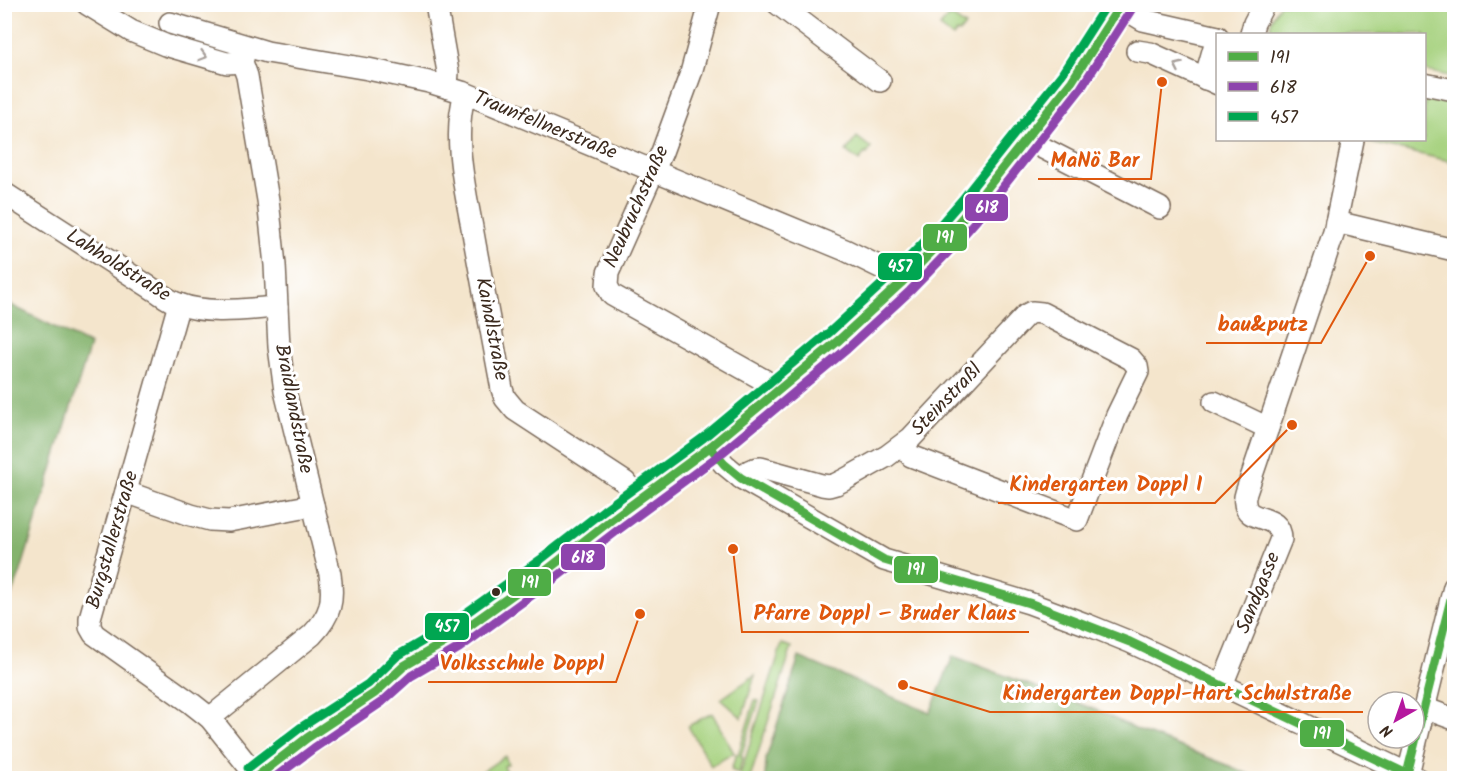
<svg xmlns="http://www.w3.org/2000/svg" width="1459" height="783" font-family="Kalam,sans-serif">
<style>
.green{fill:#a6d17e;stroke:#707e4e;stroke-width:1.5}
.forest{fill:#84b36d;stroke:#606e46;stroke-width:1.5}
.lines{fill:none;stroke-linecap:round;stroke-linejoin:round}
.minor-casing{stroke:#7c6b5b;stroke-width:24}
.minor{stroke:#fff;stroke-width:21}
.bus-1-casing{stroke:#fff;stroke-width:14}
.bus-2-casing{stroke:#fff;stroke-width:14}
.bus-3-casing{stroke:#fff;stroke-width:14}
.bus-1{stroke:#4fad46;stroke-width:9}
.bus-2{stroke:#8e44ad;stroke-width:9}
.bus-3{stroke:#00a651;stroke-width:9}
.oneway{stroke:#a79f9a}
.bus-dot{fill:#3b2a1e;stroke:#fff;stroke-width:2}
.labels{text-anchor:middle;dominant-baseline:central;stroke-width:6;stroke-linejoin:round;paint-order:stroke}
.street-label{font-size:20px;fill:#3b2a1e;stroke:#fff}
.leader{fill:none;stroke:#df570d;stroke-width:2}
.callout-dot{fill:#df570d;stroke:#fff;stroke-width:2}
.callout-label{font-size:21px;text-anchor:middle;font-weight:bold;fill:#df570d;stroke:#fff;stroke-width:6;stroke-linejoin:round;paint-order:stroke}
.line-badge{stroke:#fff;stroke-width:2}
.badge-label{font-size:16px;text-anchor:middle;font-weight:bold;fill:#fff}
</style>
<rect width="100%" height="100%" fill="#fff"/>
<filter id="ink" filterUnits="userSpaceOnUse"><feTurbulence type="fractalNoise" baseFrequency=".0167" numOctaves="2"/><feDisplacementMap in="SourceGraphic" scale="12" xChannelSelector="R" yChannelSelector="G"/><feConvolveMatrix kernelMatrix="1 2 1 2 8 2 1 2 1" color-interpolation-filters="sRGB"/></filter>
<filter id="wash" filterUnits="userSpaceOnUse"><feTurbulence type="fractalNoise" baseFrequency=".008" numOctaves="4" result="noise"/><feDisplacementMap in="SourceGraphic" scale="24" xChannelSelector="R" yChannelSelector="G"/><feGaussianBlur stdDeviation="1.35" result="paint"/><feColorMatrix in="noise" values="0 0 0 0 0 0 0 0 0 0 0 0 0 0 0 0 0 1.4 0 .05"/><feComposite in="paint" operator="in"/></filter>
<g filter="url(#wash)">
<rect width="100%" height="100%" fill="#f4e5cc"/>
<!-- green -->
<g class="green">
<path d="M1280,4H1430L1454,11V77L1425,71L1424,34H1273C1267,23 1274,15 1280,4Z"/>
<polygon points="950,15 965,26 959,33 957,32 953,37 940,27"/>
<polygon points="1425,91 1454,97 1454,162 1358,140 1424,140"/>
<polygon points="857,137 871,148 867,154 865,153 859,161 846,151"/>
<polygon points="782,644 792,647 750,778 739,778"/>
<polygon points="755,675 742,718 721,699"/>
<polygon points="755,700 759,701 741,756 743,758 738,773 731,770 736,755 738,755"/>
<polygon points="712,713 734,753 711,766 688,726"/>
<polygon points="505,756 508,764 504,766 508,778 473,778"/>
</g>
<!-- forest -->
<g class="forest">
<polygon points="5,302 90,345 20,574 5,611"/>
<polygon points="953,656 1099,711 1137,730 1225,764 1257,778 765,778 766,759 799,657 930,713"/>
</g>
</g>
<g filter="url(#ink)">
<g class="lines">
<!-- minor casing -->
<g class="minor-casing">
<g id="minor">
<polyline points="87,4 131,31 165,45 227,63 242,62"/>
<polyline points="436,4 448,72 447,87"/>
<polyline points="710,4 691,73 662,152 608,273 607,286 612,295 764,380 775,394"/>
<polyline points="778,4 880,81"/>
<polyline points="1120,6 1143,20 1218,37"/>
<polyline points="170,23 267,52 368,69 429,82 465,93 845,250 888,271 901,283"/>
<polyline points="1251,34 1254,23 1264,4"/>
<polyline points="1137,51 1150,53 1218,84"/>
<polyline points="1205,79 1217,37"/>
<polyline points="1424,84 1454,90"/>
<path d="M465,93C451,141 467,196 475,244C484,292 493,341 502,389L505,398L515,410L625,482L639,499"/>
<polyline points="1028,138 1037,145 1160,208"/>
<path d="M4,193L159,293C165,297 172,302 179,304C207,315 247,309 277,307"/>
<polyline points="1336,222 1454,250"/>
<polyline points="179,304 90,618 90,627 94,634 191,703 210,718 257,777"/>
<polyline points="1214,402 1268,428"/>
<polyline points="710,447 724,464 741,478 884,560 1029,603 1088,625 1130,642 1222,685 1417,778"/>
<path d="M741,478C747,470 752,469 761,468L822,485L829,486L836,484L846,479L887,456L911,438L1026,315L1032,312L1042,313L1131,359L1137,366L1138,372L1117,415L1077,520L911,456L902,445"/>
<polyline points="126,492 191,515 210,520 229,521 313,505"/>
<path d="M1222,685L1281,539C1281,512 1246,524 1245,503C1244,499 1245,496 1246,493L1334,232L1353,140"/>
<polyline points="1424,708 1454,719"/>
<path d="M210,718L312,635C331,615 334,601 330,574L285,391L279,347L275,265L268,200L247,76L242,62L246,47"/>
<polyline points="255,778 307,738 375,693 404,666 452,638 547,570 611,520 710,447 809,366 839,340 901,283 943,240 971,208 1028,138 1072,81 1106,29 1121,4"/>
<polyline points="1407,778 1454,587"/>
</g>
</g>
<!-- minor -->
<use href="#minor" class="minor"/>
<!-- bus-1 casing -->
<g class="bus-1-casing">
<g id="bus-1">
<polyline points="710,447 724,464 741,478 884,560 1029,603 1130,642 1407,774 1454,587"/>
<polyline points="255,778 307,738 375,693 404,666 452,638 547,570 611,520 710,447 839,340 901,283 943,240 971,208 1072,81 1121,4"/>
</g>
</g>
<!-- bus-2 casing -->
<g class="bus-2-casing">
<polyline id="bus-2" points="274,778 314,748 382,702 411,676 459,648 554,579 618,530 718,456 847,349 910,291 952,248 980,216 1081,88 1131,10"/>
</g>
<!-- bus-3 casing -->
<g class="bus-3-casing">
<polyline id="bus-3" points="248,768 300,728 368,684 397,656 445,628 540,560 604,510 703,438 831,331 893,274 934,232 962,200 1062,74 1107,4"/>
</g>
<!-- bus-1 -->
<use href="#bus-1" class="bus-1"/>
<!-- bus-2 -->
<use href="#bus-2" class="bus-2"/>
<!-- bus-3 -->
<use href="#bus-3" class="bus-3"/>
</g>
<!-- one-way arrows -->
<defs><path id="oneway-chevron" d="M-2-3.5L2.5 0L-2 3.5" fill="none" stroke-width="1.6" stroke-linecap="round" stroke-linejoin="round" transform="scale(1.5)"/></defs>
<g class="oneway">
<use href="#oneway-chevron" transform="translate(203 56) rotate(16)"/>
<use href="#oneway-chevron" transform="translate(1178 66) rotate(-155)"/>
</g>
</g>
<!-- markers -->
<circle class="bus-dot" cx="496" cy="592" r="5"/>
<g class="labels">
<!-- street labels -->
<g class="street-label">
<text transform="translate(545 126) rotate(22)">Traunfellnerstraße</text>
<text transform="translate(637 207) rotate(-66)">Neubruchstraße</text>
<text transform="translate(118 266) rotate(32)">Lahholdstraße</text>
<text transform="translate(491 329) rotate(79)">Kaindlstraße</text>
<text transform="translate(947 400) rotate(-46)">Steinstraßl</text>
<text transform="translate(293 409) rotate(79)">Braidlandstraße</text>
<text transform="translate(113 540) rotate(-74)">Burgstallerstraße</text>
<text transform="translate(1259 593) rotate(-68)">Sandgasse</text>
</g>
</g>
<!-- callouts -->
<path class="leader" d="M1162 82L1151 179H1038M1370 256L1321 343H1206M1292 425L1215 503H998M733 549L742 632H1029M640 614L616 682H428M903 685L990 712H1363"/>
<g class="callout-dot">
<circle cx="1162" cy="82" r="6"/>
<circle cx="1370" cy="256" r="6"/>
<circle cx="1292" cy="425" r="6"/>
<circle cx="733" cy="549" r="6"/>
<circle cx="640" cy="614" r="6"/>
<circle cx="903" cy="685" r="6"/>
</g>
<g class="callout-label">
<text x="1095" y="167">MaNö Bar</text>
<text x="1263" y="331">bau&amp;putz</text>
<text x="1106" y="491">Kindergarten Doppl I</text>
<text x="885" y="620">Pfarre Doppl – Bruder Klaus</text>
<text x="522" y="670">Volksschule Doppl</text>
<text x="1177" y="700">Kindergarten Doppl-Hart Schulstraße</text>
</g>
<g class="line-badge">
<rect x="964" y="193" width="45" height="29" rx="6" fill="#8e44ad"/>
<rect x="922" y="223" width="46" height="29" rx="6" fill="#4fad46"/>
<rect x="877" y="252" width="46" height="29" rx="6" fill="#00a651"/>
<rect x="560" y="543" width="46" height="28" rx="6" fill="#8e44ad"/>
<rect x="893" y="555" width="46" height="29" rx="6" fill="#4fad46"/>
<rect x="507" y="568" width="45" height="29" rx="6" fill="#4fad46"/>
<rect x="424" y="612" width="46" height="29" rx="6" fill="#00a651"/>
<rect x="1299" y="719" width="46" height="29" rx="6" fill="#4fad46"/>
</g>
<g class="badge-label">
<text x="987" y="213">618</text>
<text x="945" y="243">191</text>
<text x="900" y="272">457</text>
<text x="583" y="563">618</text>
<text x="916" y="575">191</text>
<text x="530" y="588">191</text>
<text x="447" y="632">457</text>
<text x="1322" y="739">191</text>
</g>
<!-- margin -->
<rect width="1459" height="783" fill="none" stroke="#fff" stroke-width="24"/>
<!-- legend -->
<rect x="1216" y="33" width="210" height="108" fill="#ffffff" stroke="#b1aaa5" stroke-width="1.5"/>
<rect x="1228" y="52" width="30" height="9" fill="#4fad46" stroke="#b1aaa5" stroke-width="1.5"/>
<text x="1270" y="63" font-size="18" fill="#3b2a1e">191</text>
<rect x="1228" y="82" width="30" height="9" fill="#8e44ad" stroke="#b1aaa5" stroke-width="1.5"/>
<text x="1270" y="93" font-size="18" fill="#3b2a1e">618</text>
<rect x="1228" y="112" width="30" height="9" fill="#00a651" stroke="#b1aaa5" stroke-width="1.5"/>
<text x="1270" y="123" font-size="18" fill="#3b2a1e">457</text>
<!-- north arrow -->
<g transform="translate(1396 720) rotate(220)"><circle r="28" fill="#ffffff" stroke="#b1aaa5" stroke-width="1.5"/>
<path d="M0-4.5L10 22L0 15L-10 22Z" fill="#b5179e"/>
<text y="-9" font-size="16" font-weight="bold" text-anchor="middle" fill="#3b2a1e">N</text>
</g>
</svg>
